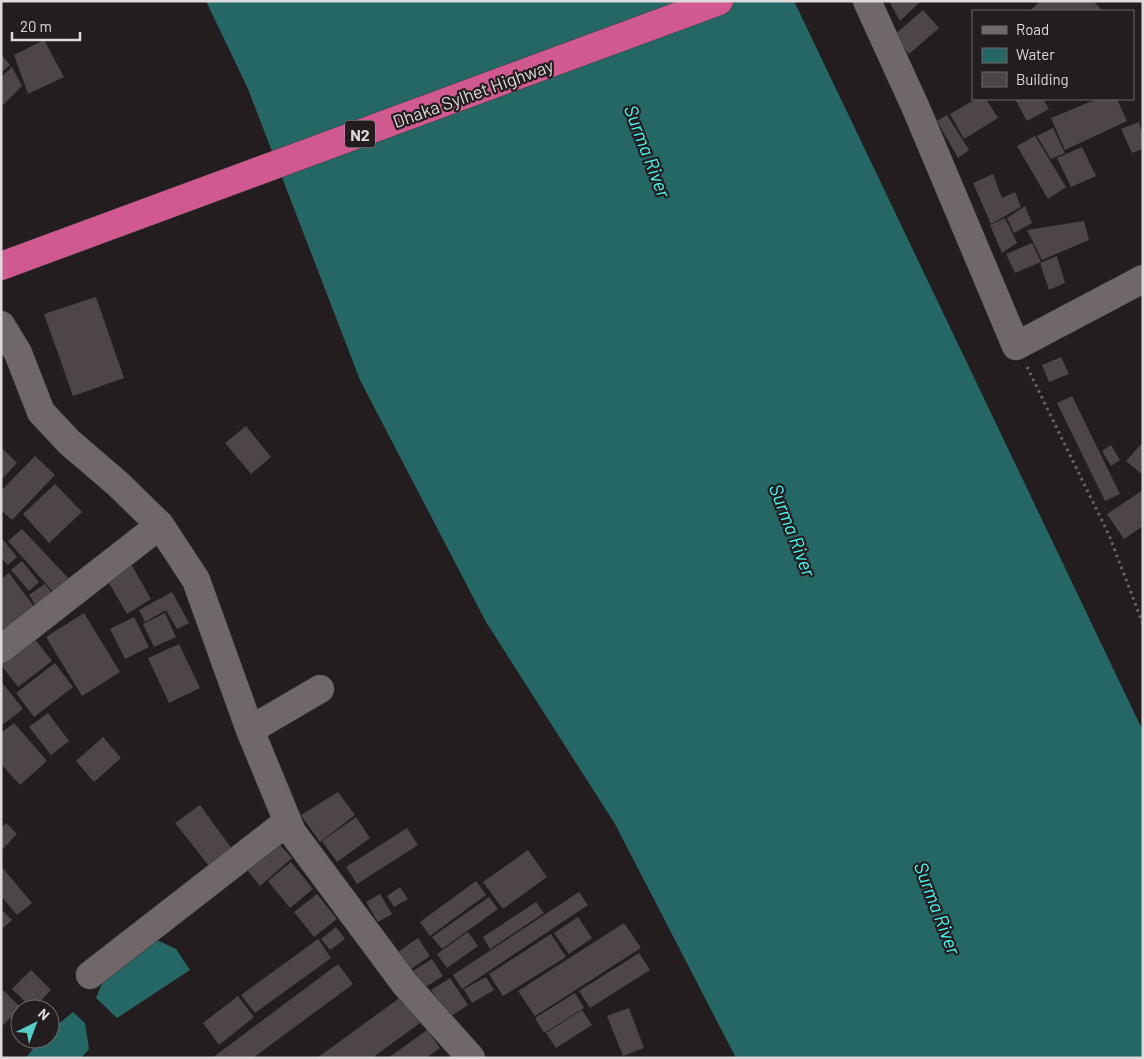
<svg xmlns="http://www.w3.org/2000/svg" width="1144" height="1059" font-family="Barlow,sans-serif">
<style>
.water{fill:#256764}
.building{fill:#4d4548}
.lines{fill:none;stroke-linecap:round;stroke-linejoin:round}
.minor-casing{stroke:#3f3a3b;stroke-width:29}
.highway-casing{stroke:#3f3a3b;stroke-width:29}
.path{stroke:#6b6566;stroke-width:3;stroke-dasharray:2.5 4;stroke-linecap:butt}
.minor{stroke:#6f676a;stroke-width:28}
.highway{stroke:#d05a90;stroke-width:28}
.labels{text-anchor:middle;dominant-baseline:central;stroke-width:4.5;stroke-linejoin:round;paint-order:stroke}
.shield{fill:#241d1f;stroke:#a6a1a3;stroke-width:1}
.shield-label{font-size:16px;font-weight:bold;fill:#dedadb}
.street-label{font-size:18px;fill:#dedadb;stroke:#241d1f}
.water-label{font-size:19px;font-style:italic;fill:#47faf2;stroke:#241d1f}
</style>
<rect width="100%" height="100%" fill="#241d1f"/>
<!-- water -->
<g class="water">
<polygon points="206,1 794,1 1143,731 1143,1058 736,1058 615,824 486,622 360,380 248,89"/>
<polygon points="157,940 176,949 190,970 117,1018 96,998 105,976"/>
<polygon points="73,1012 85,1023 89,1049 81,1058 26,1058 40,1039 50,1039 50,1031"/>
</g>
<!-- building -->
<g class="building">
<polygon points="889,1 921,1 900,21"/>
<polygon points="1040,1 1093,1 1103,11 1030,11"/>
<polygon points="923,10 939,28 909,54 893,36"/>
<polygon points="44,40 64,77 28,94 14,55"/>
<polygon points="1,54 10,65 1,73"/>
<polygon points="12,67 22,86 1,107 1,77"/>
<polygon points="976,99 986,99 998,118 964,139 950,114"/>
<polygon points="1015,99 1043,99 1049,109 1027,121"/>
<polygon points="1097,99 1117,99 1127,121 1065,150 1051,118"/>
<polygon points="947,115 969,150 958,158 937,121"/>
<polygon points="1139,122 1143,136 1143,149 1132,153 1121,129"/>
<polygon points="1053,128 1065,153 1051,159 1037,136"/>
<polygon points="1035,136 1066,187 1048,199 1017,146"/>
<polygon points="1082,147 1096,176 1071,187 1057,158"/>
<polygon points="993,174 1002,198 1015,192 1021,207 991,224 973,183"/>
<polygon points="1025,206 1032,223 1014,233 1007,218"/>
<polygon points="1005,218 1017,243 1002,253 990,225"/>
<polygon points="1084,221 1089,240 1042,260 1027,230"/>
<polygon points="1032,243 1041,262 1015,273 1006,254"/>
<polygon points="1057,256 1065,283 1049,290 1040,263"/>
<polygon points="96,297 124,378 73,396 44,314"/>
<polygon points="1061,357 1069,374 1049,382 1042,365"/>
<polygon points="1072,396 1120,494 1105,501 1057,403"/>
<polygon points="246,426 271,457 251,474 225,443"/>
<polygon points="1143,442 1143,475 1126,461"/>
<polygon points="1111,445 1120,460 1111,466 1102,451"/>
<polygon points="2,448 17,463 1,480 1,449"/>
<polygon points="35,456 55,475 12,520 1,510 1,491"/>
<polygon points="55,484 82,512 49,543 23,514"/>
<polygon points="1143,490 1143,526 1124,539 1107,514"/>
<polygon points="22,529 71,581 56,595 8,541"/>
<polygon points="1,537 17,557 8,565 1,558"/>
<polygon points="22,561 39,582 29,591 11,570"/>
<polygon points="131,564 151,599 127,614 106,578"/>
<polygon points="9,573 36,609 1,635 1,579"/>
<polygon points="45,584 53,595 37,608 29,595"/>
<polygon points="172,592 189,623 177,629 166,610 145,622 139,610"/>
<polygon points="84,613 120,672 82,696 46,637"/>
<polygon points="165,613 176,637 154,647 143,624"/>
<polygon points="134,617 149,647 125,659 110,629"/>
<polygon points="30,633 52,661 18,687 1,665 1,655"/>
<polygon points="179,644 200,688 169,703 148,658"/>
<polygon points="55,663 73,687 34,717 16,693"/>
<polygon points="1,681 23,709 1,726"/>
<polygon points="48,713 69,741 51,755 29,727"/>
<polygon points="14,723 47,761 20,785 1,764 1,733"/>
<polygon points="103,737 121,758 94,782 76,761"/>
<polygon points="338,792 355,815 320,842 301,815"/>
<polygon points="200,805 232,849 209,866 175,823"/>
<polygon points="356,817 370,838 337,862 322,841"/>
<polygon points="6,823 17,834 1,851 1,828"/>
<polygon points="407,828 418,845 357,884 346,867"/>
<polygon points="278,843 292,858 260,886 247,870"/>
<polygon points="528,850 547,877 503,909 483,882"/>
<polygon points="291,862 313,889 290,908 268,881"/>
<polygon points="1,866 32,903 17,915 1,896"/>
<polygon points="476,881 486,895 430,936 420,922"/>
<polygon points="400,887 408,899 394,907 387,896"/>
<polygon points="579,892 588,905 462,989 453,975"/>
<polygon points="317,894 337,919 314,937 294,912"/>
<polygon points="380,894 392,914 378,922 366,902"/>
<polygon points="489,897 498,909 442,949 432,937"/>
<polygon points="536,902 544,913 490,949 483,937"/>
<polygon points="1,909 12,920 1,930"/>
<polygon points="578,917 592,938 569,954 554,933"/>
<polygon points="624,923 641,948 535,1016 518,991"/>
<polygon points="336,927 345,939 330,950 321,939"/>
<polygon points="468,932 478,946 447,968 437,954"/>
<polygon points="551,934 566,957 503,996 489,974"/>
<polygon points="418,938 430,956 407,972 395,954"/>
<polygon points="318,939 331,958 255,1013 241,995"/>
<polygon points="639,953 650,970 590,1008 579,991"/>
<polygon points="432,959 443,976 424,988 413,971"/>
<polygon points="338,964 353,984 253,1058 212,1058"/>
<polygon points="31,970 51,990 33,1009 12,989"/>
<polygon points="486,977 494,990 472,1003 464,989"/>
<polygon points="450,978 468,1005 450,1017 431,990"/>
<polygon points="3,990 21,1008 1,1027 1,992"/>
<polygon points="575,993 584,1008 544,1033 535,1018"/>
<polygon points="238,996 254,1017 219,1045 203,1023"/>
<polygon points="401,997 420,1023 372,1058 317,1058"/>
<polygon points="629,1008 644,1048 623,1056 607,1016"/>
<polygon points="582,1010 592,1025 556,1048 546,1033"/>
<polygon points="427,1030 440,1048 426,1058 388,1058"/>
</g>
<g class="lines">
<!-- minor casing -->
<g class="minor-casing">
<g id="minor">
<polyline points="867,1 915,106 1016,346 1143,279"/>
<polyline points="1,325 18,353 41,412 69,442 118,484 160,525 196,580 250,730 292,832 405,984 471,1058"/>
<polyline points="1,649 160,525"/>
<polyline points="250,730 320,689"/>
<polyline points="90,975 287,822"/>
</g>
</g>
<!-- highway casing -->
<g class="highway-casing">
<polyline id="highway" points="1,266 719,1"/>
</g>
<!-- path -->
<polyline class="path" points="1027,367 1109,535 1143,624"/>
<!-- minor -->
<use href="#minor" class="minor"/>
<!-- highway -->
<use href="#highway" class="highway"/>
</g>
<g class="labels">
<!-- shield labels -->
<rect class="shield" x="345" y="120.5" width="30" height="27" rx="4"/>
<g class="shield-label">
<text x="360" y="134">N2</text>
</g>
<!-- street labels -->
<g class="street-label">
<text transform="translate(473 93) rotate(-20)">Dhaka Sylhet Highway</text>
</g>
<!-- water labels -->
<g class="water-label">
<text transform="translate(648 151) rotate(69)">Surma River</text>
<text transform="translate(793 530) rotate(69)">Surma River</text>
<text transform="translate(938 908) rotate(69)">Surma River</text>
</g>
</g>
<!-- border -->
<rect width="1144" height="1059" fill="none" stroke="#dedadb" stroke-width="5"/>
<!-- legend -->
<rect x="972" y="10" width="162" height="90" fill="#241d1f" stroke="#6e696a"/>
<rect x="982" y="26" width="25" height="8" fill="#6f676a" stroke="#6e696a"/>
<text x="1016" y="35" font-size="15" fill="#dedadb">Road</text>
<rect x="982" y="48" width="25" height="15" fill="#256764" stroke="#6e696a"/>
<text x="1016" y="60" font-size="15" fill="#dedadb">Water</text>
<rect x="982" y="72" width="25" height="15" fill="#4d4548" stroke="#6e696a"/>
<text x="1016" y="85" font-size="15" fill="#dedadb">Building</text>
<!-- north arrow -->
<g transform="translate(35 1024) rotate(42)"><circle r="24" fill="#241d1f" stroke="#6e696a"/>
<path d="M0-4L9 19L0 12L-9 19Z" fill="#54cdc8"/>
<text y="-8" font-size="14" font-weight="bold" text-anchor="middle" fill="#dedadb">N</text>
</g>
<!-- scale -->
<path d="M12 32v8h68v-8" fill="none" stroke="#dedadb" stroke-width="2.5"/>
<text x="20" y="32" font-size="15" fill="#dedadb" stroke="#241d1f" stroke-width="4" paint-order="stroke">20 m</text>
</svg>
